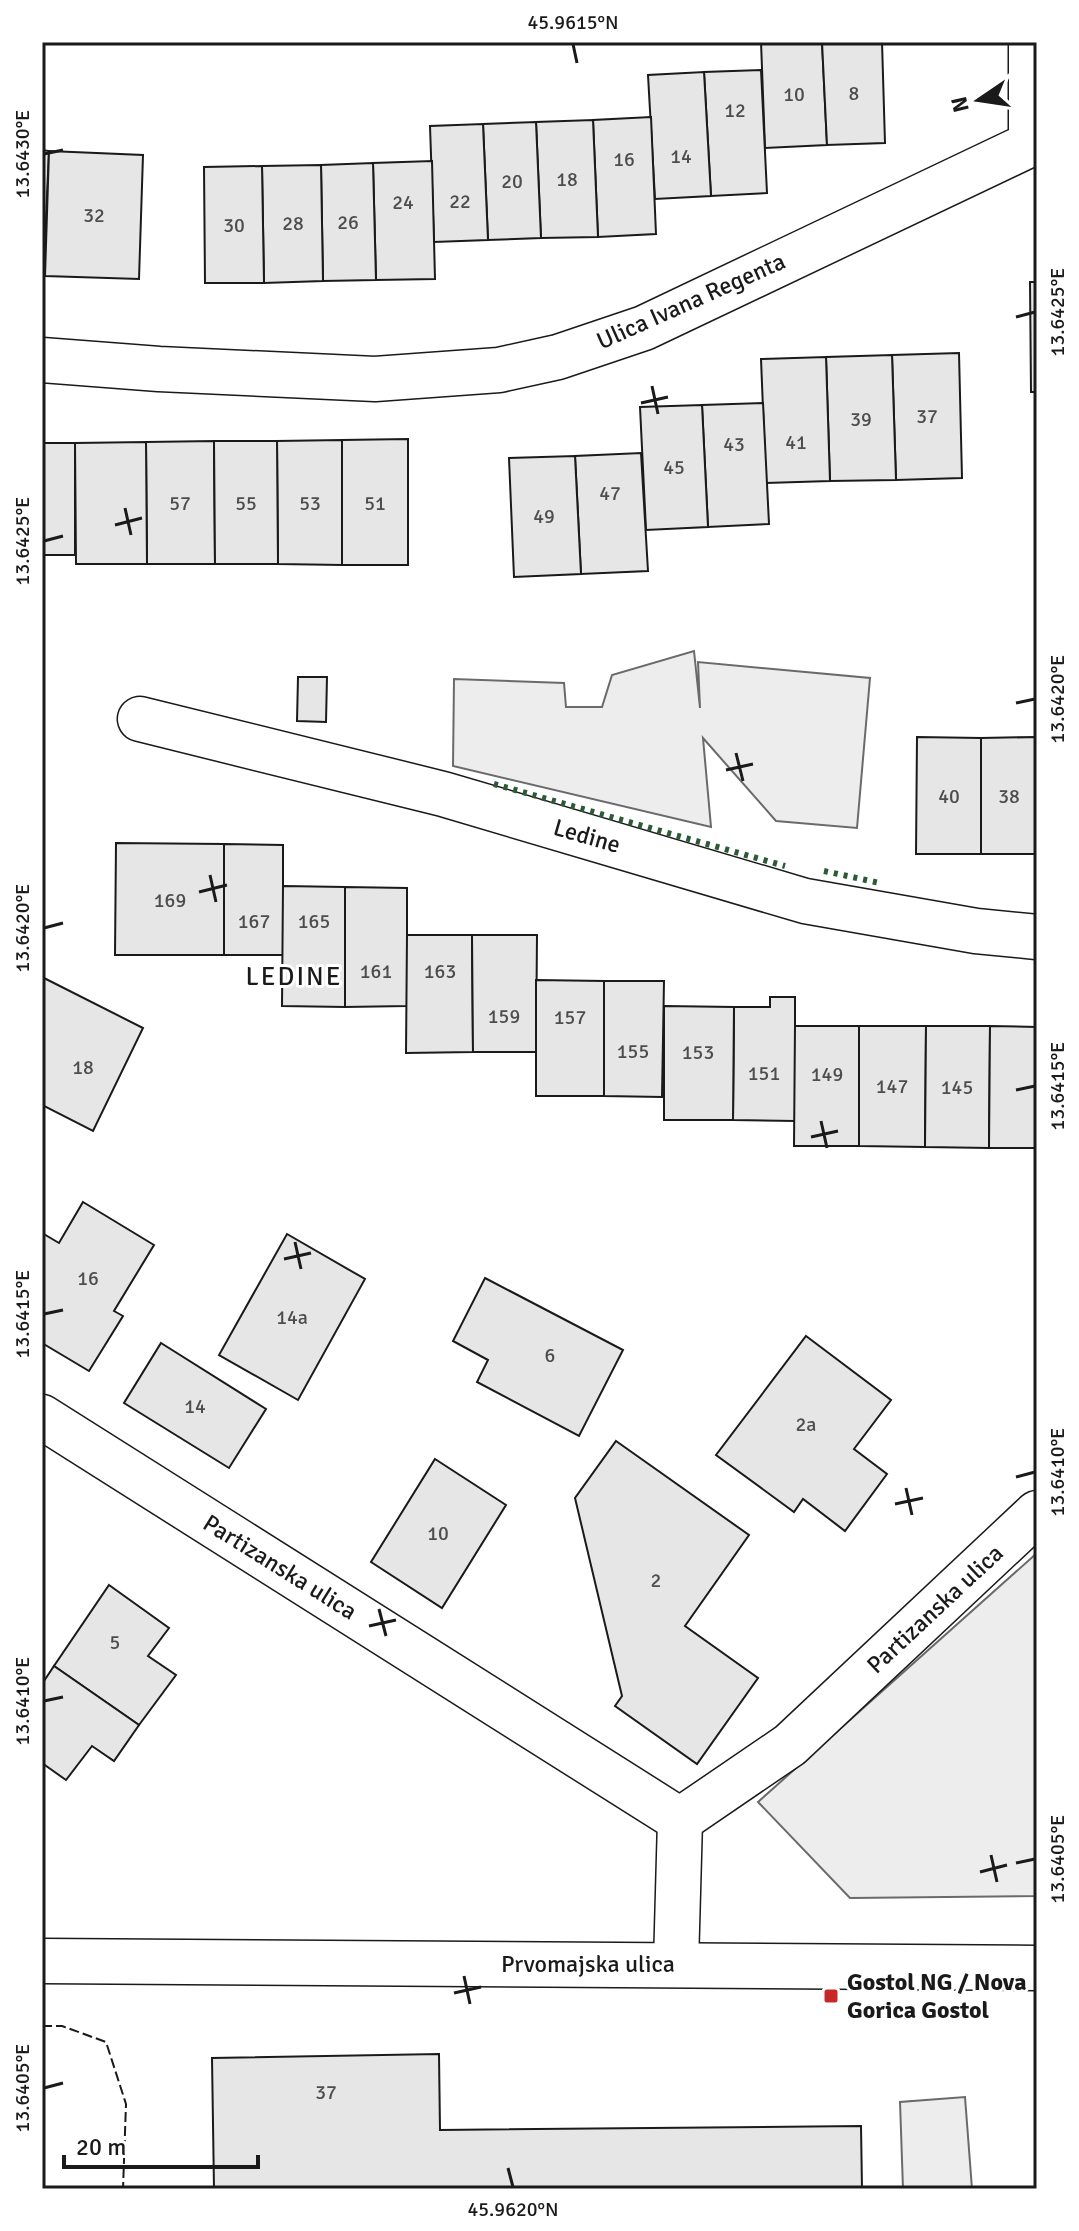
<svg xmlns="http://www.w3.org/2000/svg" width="1079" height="2231" font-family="Signika,sans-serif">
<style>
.built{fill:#ededed;stroke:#6a6a6a;stroke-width:2}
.building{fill:#e6e6e6;stroke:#1a1a1a;stroke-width:2}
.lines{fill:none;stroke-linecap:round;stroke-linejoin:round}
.street-casing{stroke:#1a1a1a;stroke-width:47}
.secondary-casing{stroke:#1a1a1a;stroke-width:47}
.street{stroke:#fff;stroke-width:44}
.secondary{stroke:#fff;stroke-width:44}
.hedge{stroke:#2b5a34;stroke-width:6;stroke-dasharray:4 6;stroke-linecap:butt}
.fence{stroke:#1a1a1a;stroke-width:2;stroke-dasharray:10 4;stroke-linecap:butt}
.ticks{fill:none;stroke:#1a1a1a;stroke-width:3}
.poi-dot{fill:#c62828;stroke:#fff;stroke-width:3}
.labels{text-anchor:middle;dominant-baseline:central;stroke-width:6;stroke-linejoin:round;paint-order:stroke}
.number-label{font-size:20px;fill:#4d4d4d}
.street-label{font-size:24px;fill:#1a1a1a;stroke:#fff}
.poi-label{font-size:24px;font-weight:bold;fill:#1a1a1a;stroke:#fff;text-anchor:start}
.neighbourhood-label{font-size:26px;letter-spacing:2px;fill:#1a1a1a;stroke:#fff}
.neatline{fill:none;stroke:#1a1a1a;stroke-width:3}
.ticks-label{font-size:20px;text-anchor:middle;fill:#1a1a1a}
</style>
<rect width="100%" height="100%" fill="#fff"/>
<!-- built -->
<g class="built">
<polygon points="694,651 700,708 698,662 870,678 857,828 776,821 703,738 711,827 453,766 454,679 564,683 566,707 602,707 612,675"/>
<polygon points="1037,1553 1037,1896 850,1898 758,1802"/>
<polygon points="965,2097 972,2189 903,2189 900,2102"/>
</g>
<!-- building -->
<g class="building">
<polygon points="761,42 822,42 827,145 765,148"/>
<polygon points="822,42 882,42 885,143 827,145"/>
<polygon points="761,70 767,193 711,196 704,72"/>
<polygon points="704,72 711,196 655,199 648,75"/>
<polygon points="651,117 656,234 598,237 593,120"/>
<polygon points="593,120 598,237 541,238 536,122"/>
<polygon points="536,122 541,238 488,240 483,124"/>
<polygon points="483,124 488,240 434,242 430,126"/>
<polygon points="42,150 49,151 44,263 42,263"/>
<polygon points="49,151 143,155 139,279 45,276"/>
<polygon points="432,161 435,279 376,280 373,163"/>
<polygon points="373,163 376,280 323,281 321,165"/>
<polygon points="321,165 323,281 264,283 262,166"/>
<polygon points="262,166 264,283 205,283 204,167"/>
<polygon points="1030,282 1037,282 1037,392 1031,392"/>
<polygon points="959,353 962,478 896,480 892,355"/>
<polygon points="892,355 896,480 830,481 826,357"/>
<polygon points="826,357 830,481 766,483 761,359"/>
<polygon points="763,403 769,524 708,527 702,405"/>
<polygon points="702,405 708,527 646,530 640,407"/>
<polygon points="408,439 408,565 342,565 342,440"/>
<polygon points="342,440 342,565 278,564 277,441"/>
<polygon points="214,441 215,564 147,564 146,442"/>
<polygon points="214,441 277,441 278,564 215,564"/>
<polygon points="146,442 147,564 76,564 75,443"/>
<rect x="42" y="443" width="33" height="112"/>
<polygon points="641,453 648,571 581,574 575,456"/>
<polygon points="575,456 581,574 514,577 509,458"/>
<polygon points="298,677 327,677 326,722 297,721"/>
<polygon points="917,737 981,738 981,854 916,854"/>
<polygon points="1037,737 1037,854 981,854 981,738"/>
<polygon points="116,843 224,844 224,955 115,955"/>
<polygon points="224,844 283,845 283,955 224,955"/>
<polygon points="283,886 345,887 345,1007 282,1006"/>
<polygon points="345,887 407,888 407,1006 345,1007"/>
<polygon points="407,935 472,935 473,1052 406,1053"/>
<polygon points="472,935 537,935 536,1052 473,1052"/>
<polygon points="42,977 143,1028 93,1131 42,1105"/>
<polygon points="536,980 604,981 604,1096 536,1096"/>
<polygon points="604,981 664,981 662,1097 604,1096"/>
<polygon points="770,997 795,997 795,1121 733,1120 734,1007 770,1007"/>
<polygon points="664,1006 734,1007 733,1120 664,1120"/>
<polygon points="795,1026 859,1026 859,1146 794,1146"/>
<polygon points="859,1026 926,1026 925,1147 859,1146"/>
<polygon points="926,1026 990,1026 989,1148 925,1147"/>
<polygon points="990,1026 1037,1027 1037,1148 989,1148"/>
<polygon points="83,1202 154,1245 114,1311 123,1316 89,1371 42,1343 42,1233 59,1243"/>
<polygon points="287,1234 365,1279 298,1400 219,1355"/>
<polygon points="485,1278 623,1350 579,1436 477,1382 488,1360 453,1341"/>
<polygon points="806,1336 891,1400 854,1449 887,1474 845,1531 803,1499 794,1512 716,1455"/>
<polygon points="161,1343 266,1409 229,1468 124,1403"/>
<polygon points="616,1441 749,1535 685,1626 758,1678 697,1764 615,1706 622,1696 575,1498"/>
<polygon points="435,1459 506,1505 442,1608 371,1562"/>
<polygon points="109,1585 169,1628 148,1656 176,1675 139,1725 54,1666"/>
<polygon points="54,1666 139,1725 114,1761 92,1746 66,1780 42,1763 42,1684"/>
<polygon points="439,2054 440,2130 861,2126 862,2189 214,2189 212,2058"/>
</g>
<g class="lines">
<!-- street casing -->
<g class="street-casing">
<g id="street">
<polyline points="42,360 159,369 375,379 499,370 558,357 644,328 1031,144 1031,42"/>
<polyline points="140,719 443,794 805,901 976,931 1037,937"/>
<polyline points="42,1417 680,1820 676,1964"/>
<polyline points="680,1820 790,1745 1037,1513"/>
</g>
</g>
<!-- secondary casing -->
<g class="secondary-casing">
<polyline id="secondary" points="42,1961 1037,1968"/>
</g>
<!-- street -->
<use href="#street" class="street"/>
<!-- secondary -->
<use href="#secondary" class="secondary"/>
<!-- hedge -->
<g class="hedge">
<polyline points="494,784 785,866"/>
<polyline points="824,871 880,883"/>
</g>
<!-- fence -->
<polyline class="fence" points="42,2026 62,2026 106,2042 126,2104 123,2189"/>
</g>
<!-- ticks -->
<path class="ticks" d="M573,44L577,63M44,154L63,150M1016,317L1035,312M652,386L658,414M641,403L668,397M125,508L131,535M115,525L142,518M44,541L63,536M1016,703L1035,699M736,753L743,781M726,770L753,764M210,875L216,902M199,892L227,885M44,928L63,923M1016,1090L1035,1086M821,1121L827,1148M811,1137L838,1131M295,1242L301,1269M284,1259L311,1253M44,1314L63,1310M1016,1477L1035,1472M906,1488L912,1515M895,1504L923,1498M379,1609L386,1636M369,1626L396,1620M44,1701L63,1697M991,1855L997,1882M1016,1863L1035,1859M980,1872L1007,1865M464,1976L470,2004M454,1993L481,1987M44,2088L63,2083M508,2168L513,2187"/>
<!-- markers -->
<rect class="poi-dot" x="823" y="1988" width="16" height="16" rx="4"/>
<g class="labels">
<!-- number labels -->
<g class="number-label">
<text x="854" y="93">8</text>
<text x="794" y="94">10</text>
<text x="735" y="110">12</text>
<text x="681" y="156">14</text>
<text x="624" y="159">16</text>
<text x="567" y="179">18</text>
<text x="512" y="181">20</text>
<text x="460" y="201">22</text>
<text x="403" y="202">24</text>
<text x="94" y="215">32</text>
<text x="348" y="222">26</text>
<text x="293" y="223">28</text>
<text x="234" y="225">30</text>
<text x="927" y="416">37</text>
<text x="861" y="419">39</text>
<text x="796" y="442">41</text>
<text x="734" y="444">43</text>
<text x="674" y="467">45</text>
<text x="610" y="493">47</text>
<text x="180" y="503">57</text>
<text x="246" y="503">55</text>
<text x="310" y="503">53</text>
<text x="375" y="503">51</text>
<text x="544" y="516">49</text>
<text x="949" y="796">40</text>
<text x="1009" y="796">38</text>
<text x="170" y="900">169</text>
<text x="254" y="921">167</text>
<text x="314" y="921">165</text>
<text x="376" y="971">161</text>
<text x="440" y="971">163</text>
<text x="504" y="1016">159</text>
<text x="570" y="1017">157</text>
<text x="633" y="1051">155</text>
<text x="698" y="1052">153</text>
<text x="83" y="1067">18</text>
<text x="764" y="1073">151</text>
<text x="827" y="1074">149</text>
<text x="892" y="1086">147</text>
<text x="957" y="1087">145</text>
<text x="88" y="1278">16</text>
<text x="292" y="1317">14a</text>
<text x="550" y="1355">6</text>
<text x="195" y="1406">14</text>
<text x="806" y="1424">2a</text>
<text x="438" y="1533">10</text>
<text x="656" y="1580">2</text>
<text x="115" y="1642">5</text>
<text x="326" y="2092">37</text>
</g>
<!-- street labels -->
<g class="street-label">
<text transform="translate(691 301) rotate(-24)">Ulica Ivana Regenta</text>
<text transform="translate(587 836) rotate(16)">Ledine</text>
<text transform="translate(280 1567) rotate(32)">Partizanska ulica</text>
<text transform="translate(935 1609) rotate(-43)">Partizanska ulica</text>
<text x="588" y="1964">Prvomajska ulica</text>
</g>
<!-- poi labels -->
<g class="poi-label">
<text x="847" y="1982">Gostol NG / Nova<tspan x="847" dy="28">Gorica Gostol</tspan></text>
</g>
<!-- neighbourhood labels -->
<g class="neighbourhood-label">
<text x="294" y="977">LEDINE</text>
</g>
</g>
<!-- border -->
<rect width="1079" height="2231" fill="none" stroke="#ffffff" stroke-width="88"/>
<!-- north arrow -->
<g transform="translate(979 100) rotate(257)" stroke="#ffffff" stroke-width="6" paint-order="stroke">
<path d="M0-6L14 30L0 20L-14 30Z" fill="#1a1a1a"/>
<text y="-12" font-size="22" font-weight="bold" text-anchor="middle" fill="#1a1a1a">N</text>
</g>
<!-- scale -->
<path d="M64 2155v12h194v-12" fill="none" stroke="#1a1a1a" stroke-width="4"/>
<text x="76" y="2155" font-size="24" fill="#1a1a1a" stroke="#ffffff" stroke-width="6" paint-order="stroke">20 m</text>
<rect x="44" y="44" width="991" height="2143" class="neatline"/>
<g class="ticks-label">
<text x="573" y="29">45.9615°N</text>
<text transform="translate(22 154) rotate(-90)" y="7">13.6430°E</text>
<text transform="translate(1057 312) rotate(-90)" y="7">13.6425°E</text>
<text transform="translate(22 541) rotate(-90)" y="7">13.6425°E</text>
<text transform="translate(1057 699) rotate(-90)" y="7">13.6420°E</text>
<text transform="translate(22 928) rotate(-90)" y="7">13.6420°E</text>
<text transform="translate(1057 1086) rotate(-90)" y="7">13.6415°E</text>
<text transform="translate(22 1314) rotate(-90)" y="7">13.6415°E</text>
<text transform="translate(1057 1472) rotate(-90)" y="7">13.6410°E</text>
<text transform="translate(22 1701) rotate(-90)" y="7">13.6410°E</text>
<text transform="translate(1057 1859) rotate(-90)" y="7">13.6405°E</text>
<text transform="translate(22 2088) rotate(-90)" y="7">13.6405°E</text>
<text x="513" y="2216">45.9620°N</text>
</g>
</svg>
